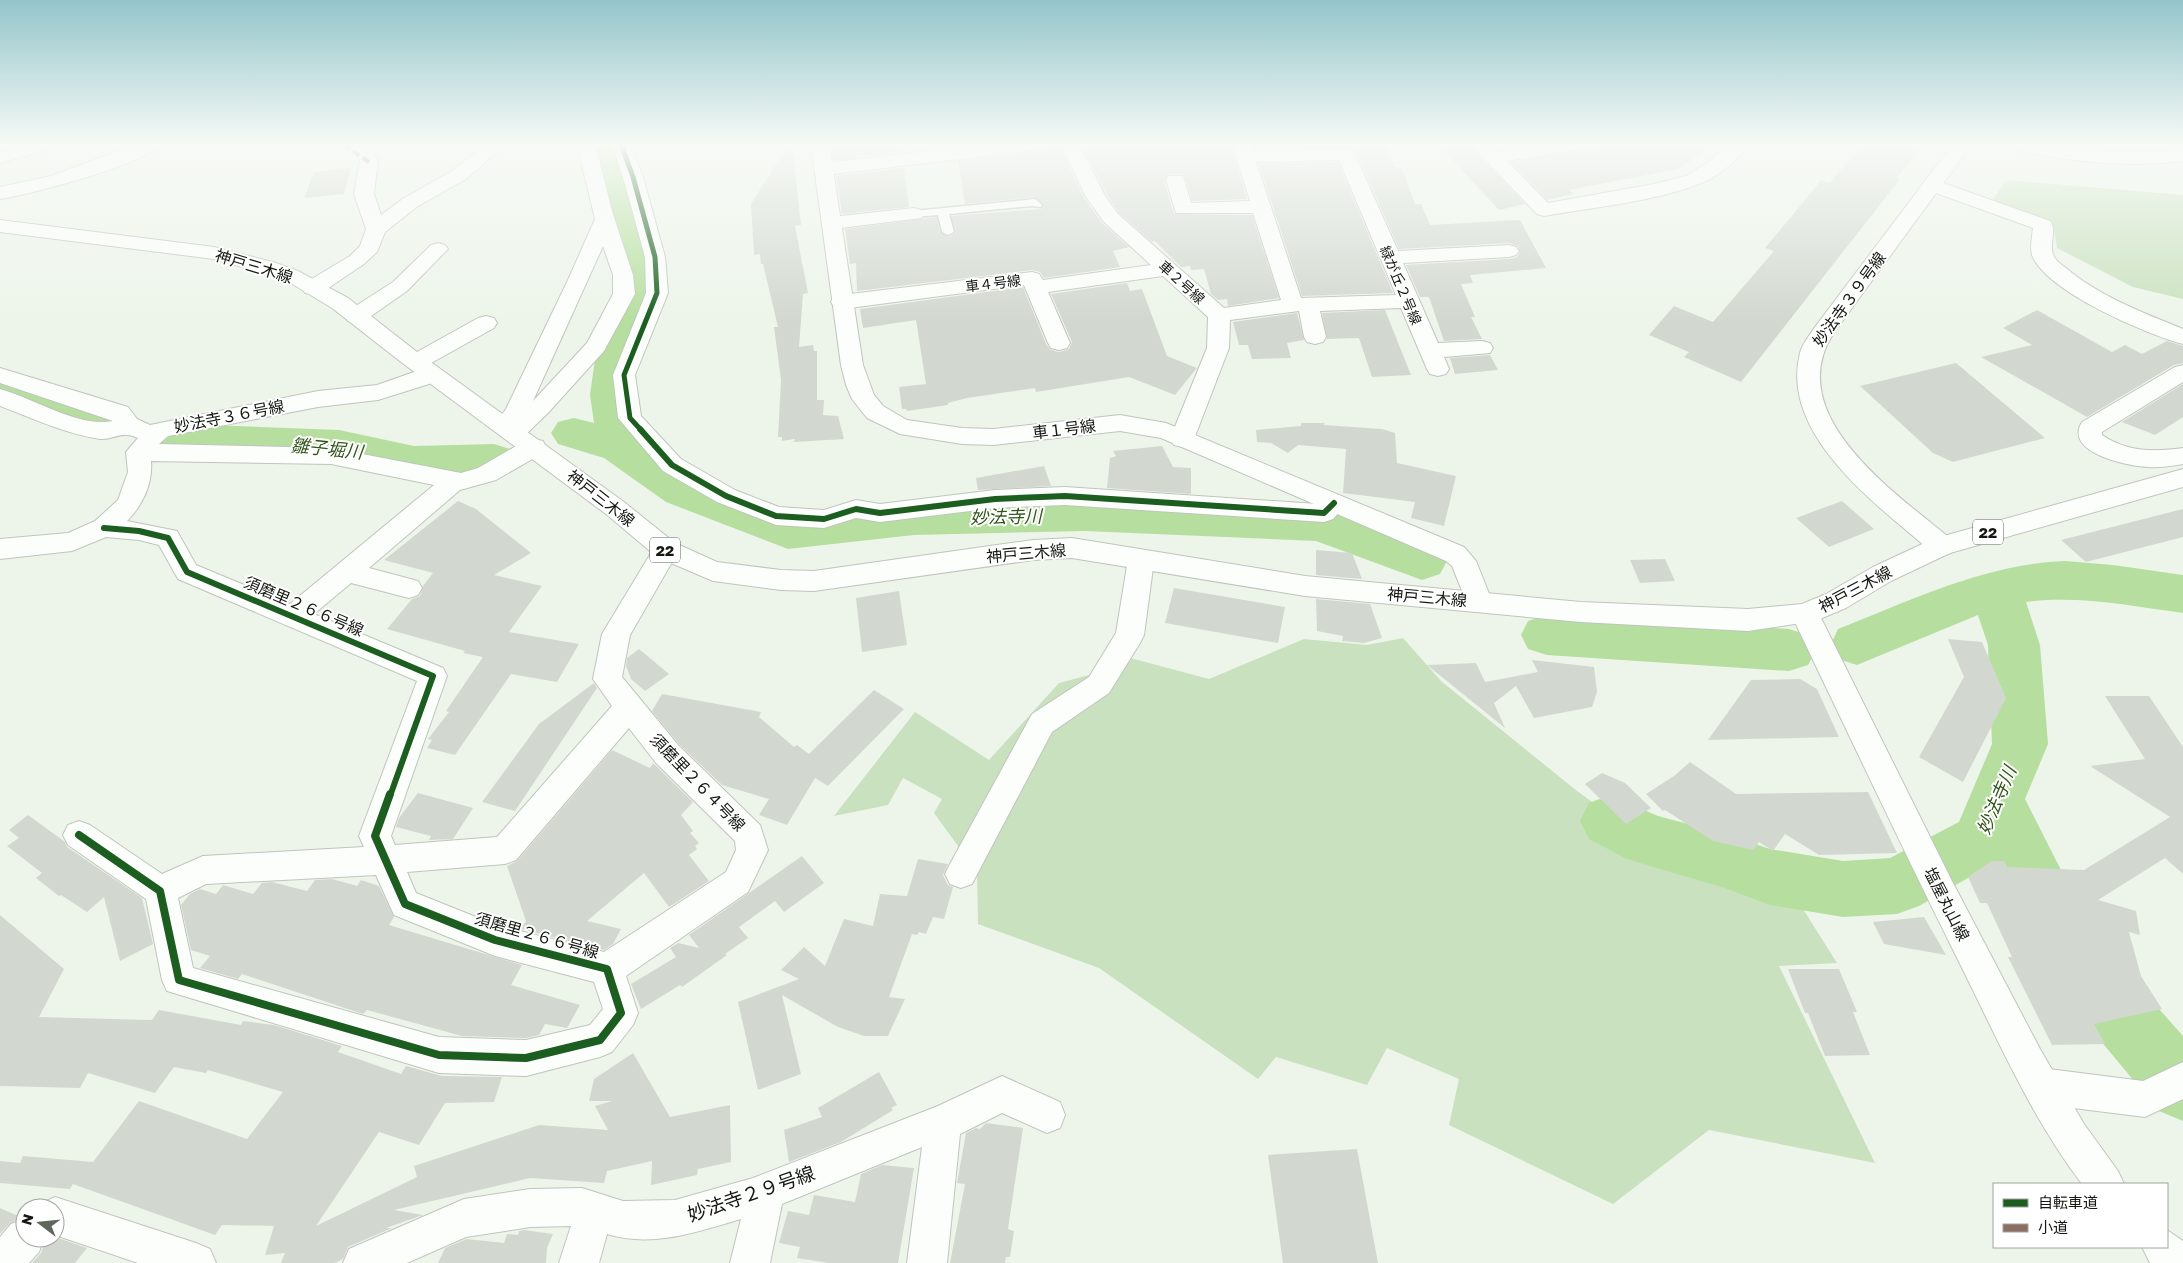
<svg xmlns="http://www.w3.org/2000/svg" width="2183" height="1263" font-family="'Golos Text','Noto Sans JP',sans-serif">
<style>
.green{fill:#cae1bf}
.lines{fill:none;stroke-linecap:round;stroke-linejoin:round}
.river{fill:#b6df9f;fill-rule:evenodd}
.building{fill:#d2d8d0}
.lane-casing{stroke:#bfc5bc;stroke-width:3}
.street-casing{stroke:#bfc5bc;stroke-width:2}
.secondary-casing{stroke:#bfc5bc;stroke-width:2}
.primary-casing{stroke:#bfc5bc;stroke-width:2}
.lane{fill:#fcfefc;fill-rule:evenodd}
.street{fill:#fcfefc;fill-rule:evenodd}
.secondary{fill:#fcfefc;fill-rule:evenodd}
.primary{fill:#fcfefc;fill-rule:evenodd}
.quiet{stroke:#8d6e63;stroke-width:4;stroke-dasharray:8 4;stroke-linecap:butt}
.cycleway-far2-casing{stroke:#fff;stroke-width:8}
.cycleway-far1-casing{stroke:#fff;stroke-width:9}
.cycleway-casing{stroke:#fff;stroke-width:11}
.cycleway-far2{stroke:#1b5e20;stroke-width:5}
.cycleway-far1{stroke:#1b5e20;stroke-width:6}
.cycleway{stroke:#1b5e20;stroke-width:8}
.labels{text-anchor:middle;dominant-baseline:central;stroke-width:4;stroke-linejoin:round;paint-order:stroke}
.far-street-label{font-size:14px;fill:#141811;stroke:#fff}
.shield{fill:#fff;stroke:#5a5d58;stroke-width:1}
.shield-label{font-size:15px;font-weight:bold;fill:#141811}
.street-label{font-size:16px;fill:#141811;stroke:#fff}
.water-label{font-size:18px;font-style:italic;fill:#32551b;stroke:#fff}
.near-street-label{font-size:19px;fill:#141811;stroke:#fff}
</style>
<rect width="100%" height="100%" fill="#edf5ea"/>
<!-- green -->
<g class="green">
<polygon points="2006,180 2183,195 2183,299 2133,287 2057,248 2053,225 1993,200"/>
<polygon points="1403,638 1441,681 1577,791 1630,829 1774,863 1837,963 1779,966 1875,1163 1709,1130 1613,1204 1449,1125 1459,1079 1387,1048 1367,1085 1276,1057 1258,1079 1099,968 978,924 977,872 934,813 942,799 903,778 888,805 834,816 915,712 989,760 1059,683 1093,674 1108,652 1209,679 1304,639 1367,645"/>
</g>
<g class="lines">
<!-- river -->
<g class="river">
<polygon points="590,144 626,144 660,256 666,290 637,359 634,395 642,440 700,478 791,513 914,501 1085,497 1320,506 1440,548 1447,561 1440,574 1422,580 1316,541 1085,531 914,535 788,549 666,502 604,458 558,444 551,433 558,422 574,418 594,423 590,395 595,359 626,290 620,256"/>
<polygon points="0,369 127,410 134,421 127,432 111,436 0,398"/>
<polygon points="160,423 339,430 414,446 494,444 510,449 517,460 510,471 494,476 414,478 339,462 160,455 144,450 137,439 144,428"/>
<path d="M2065,561L2113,565L2183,575V613C2131,606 2079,595 2026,602L2040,645L2048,744L2025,799L2064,876L2121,966L2183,1036V1121L2159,1111L2075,1010L2020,916L1996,862L1919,906L1897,914L1843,917L1770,905L1722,887L1646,865L1625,858L1589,839L1580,821L1589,803L1610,795L1658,816L1722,833L1770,849L1843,861L1890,858L1959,822L1992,744L1988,645L1978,615L1857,665L1838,659L1831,644L1838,629C1912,600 1985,564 2065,561Z"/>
<polygon points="1547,615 1789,629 1808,635 1816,650 1808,665 1789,671 1547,655 1528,649 1521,635 1528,621"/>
</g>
</g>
<!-- building -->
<g class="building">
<polygon points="789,144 792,144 801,225 795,226 808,293 803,294 799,347 813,345 814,351 817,351 817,400 824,400 823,415 838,416 844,439 794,442 795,439 782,441 782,437 778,437 781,380 774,327 778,327 763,264 761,264 760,254 754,255 751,204"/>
<polygon points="831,144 851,144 851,147 901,144 902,152 833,160"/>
<polygon points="1047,144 1059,144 1084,198 1102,223 1129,247 1113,251 1120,267 1044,278 1040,272 1032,270 857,291 856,263 850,264 845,229 937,217 940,232 949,237 956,233 951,216 1042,209 1043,204 1035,197 965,204 958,161 1036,152 1044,150"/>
<polygon points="1081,144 1230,144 1247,199 1192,201 1184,174 1169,174 1164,181 1174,214 1252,215 1279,298 1228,306 1227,299 1218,300 1211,294 1204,269 1191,270 1190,266 1181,267 1155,241 1152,242 1119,213 1107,195"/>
<polygon points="1252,144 1386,144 1395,167 1402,168 1415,204 1421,204 1430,225 1520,220 1546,268 1470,275 1473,283 1461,284 1475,317 1471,317 1482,339 1444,341 1429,297 1420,297 1406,265 1509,259 1517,257 1520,252 1518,246 1509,243 1399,249 1355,149 1254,149"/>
<polygon points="1438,144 1468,144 1525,204 1499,210"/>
<polygon points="1614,144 1716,144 1678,169 1569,190 1574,194 1547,200 1511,162"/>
<polygon points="1863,144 1922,144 1897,178 1900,179 1741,382 1684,357 1689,352 1649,335 1674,306 1713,322 1774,251 1765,248 1815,188 1821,180 1830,183"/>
<polygon points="1338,162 1393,293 1302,296 1259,164"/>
<polygon points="351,168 344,194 304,198 314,172"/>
<polygon points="904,168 909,207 842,214 836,176"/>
<polygon points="1127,283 1130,291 1142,289 1167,356 1197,368 1175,395 1129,377 1036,392 1035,388 967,398 948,403 948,405 907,411 906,409 902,409 899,387 926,384 916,320 863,328 860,309 1023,287 1046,344 1051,350 1059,352 1069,349 1072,342 1051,294"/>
<polygon points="1385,310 1411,375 1372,377 1359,338 1327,339 1322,313"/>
<polygon points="2037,310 2112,352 2125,345 2142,354 2167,341 2183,346 2183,363 2174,365 2087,417 1981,357 2032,345 2003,328"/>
<polygon points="1297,313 1304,340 1287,343 1291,358 1252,359 1248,345 1239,345 1233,322"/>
<polygon points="1490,355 1498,370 1455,374 1450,358"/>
<polygon points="1956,363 2045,438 1953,462 1933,453 1860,386"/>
<polygon points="2183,384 2183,417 2155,435 2122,422"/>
<polygon points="1301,423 1325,423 1323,425 1382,429 1395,433 1397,463 1456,476 1444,526 1411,518 1415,502 1343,493 1346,449 1298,445 1288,453 1271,443 1257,442 1256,430 1301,426"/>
<polygon points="1162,446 1173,467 1191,468 1191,494 1107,488 1110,458 1116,456 1113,451"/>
<polygon points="1044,466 1051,486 978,490 976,478"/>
<polygon points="458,501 476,509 531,553 494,575 542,586 509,632 579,644 557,682 511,674 455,755 427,748 432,740 428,739 449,712 446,711 483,657 463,653 465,651 387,629 412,599 420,596 423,586 433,573 384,560"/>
<polygon points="1842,501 1874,529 1829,547 1796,518"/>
<polygon points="2183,509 2183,537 2086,562 2061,540"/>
<polygon points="1316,550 1352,553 1362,579 1316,575"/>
<polygon points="1665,559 1675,581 1640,583 1630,560"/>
<polygon points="1174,588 1285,607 1278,643 1165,623"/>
<polygon points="899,591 907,645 862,652 856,598"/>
<polygon points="1316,599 1370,604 1382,638 1364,643 1342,641 1343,636 1317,631"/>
<polygon points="1948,639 1982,642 2006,698 1963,782 1919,757 1964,677"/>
<polygon points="639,649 669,674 645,691 631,679 626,666 627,658"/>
<polygon points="1532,660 1594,667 1597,692 1592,707 1534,718 1516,686 1494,703 1505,728 1427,665 1476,663 1485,682 1538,672"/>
<polygon points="1800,679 1817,689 1839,737 1708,740 1751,680"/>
<polygon points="594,683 597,688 515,811 482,802 539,724"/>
<polygon points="874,690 904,709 828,786 815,778 787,825 759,815 769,799 722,785 679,744 652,711 662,694 761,712 759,717 794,747 797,745 809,754"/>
<polygon points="2105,696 2149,696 2183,747 2183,874 2165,858 2098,900 2136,911 2140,935 2129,932 2141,976 2162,1009 2094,1024 2105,1044 2052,1045 2008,957 2012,957 1987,903 1980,903 1968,877 1992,861 2004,861 2007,867 2084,870 2170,817 2090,766 2145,759"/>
<polygon points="612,750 650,768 653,763 693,802 681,815 693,831 690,833 699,843 695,846 697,849 689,855 709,881 669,907 644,873 587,921 621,929 613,944 604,950 521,929 526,921 507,866 517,861"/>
<polygon points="1690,762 1736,794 1868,792 1897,853 1819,855 1785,834 1773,851 1759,842 1753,850 1713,841 1665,810 1663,811 1646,794 1674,776"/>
<polygon points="1602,773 1625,783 1651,808 1626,824 1585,784"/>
<polygon points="418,793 473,808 453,839 429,840 431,836 396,827 399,818"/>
<polygon points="28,815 65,842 67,847 142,898 153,944 120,961 104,897 87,912 61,895 59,896 36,878 42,873 7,846 19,838 9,830"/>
<polygon points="802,856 824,883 784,912 775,901 739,927 748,938 725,954 727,955 682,987 680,985 641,1009 631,984 676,957 670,948 678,943 699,948 689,935"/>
<polygon points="918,859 948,864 943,875 948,885 953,887 944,919 933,917 926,934 919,932 917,935 912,934 889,997 905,999 888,1036 864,1036 838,1027 782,995 801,1074 758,1090 738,1002 799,979 781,970 804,947 825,966 844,919 873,926 880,894 907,896"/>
<polygon points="332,879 357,886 361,880 379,886 394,917 389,925 522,965 511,985 580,1005 567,1028 545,1024 539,1035 526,1038 462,1036 367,1010 363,1014 242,974 238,979 200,968 210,956 191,950 181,905 190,894 200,889 216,894 223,885 253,894 262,883 272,882 307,891 315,880"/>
<polygon points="0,915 64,969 39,1017 152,1020 159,1010 241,1025 243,1021 274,1025 342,1046 338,1052 401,1074 406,1066 442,1076 502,1077 494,1102 445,1103 419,1145 379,1132 316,1226 417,1177 414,1166 539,1125 608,1130 595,1106 612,1101 589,1101 594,1079 633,1053 670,1117 730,1105 731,1162 698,1169 697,1175 651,1185 652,1161 607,1171 604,1183 530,1178 394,1210 423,1215 386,1228 392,1228 348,1247 343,1259 335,1263 281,1263 285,1253 265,1255 274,1226 222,1225 215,1235 73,1184 70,1189 0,1183 0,1161 20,1163 23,1156 93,1162 139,1101 247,1139 283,1092 208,1070 206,1073 174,1067 155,1093 88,1073 80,1088 0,1086"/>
<polygon points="1924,917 1946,955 1884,944 1873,922"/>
<polygon points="1788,969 1839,969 1857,1012 1853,1012 1870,1055 1825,1056 1808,1013 1805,1013"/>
<polygon points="879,1072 897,1105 891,1108 893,1110 841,1142 789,1162 784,1130 822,1117 818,1108"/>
<polygon points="986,1123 1023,1128 1008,1229 1014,1231 1010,1257 1006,1257 1005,1263 950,1263 965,1184 957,1183 966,1133 976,1128 980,1129"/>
<polygon points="1357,1149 1378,1263 1283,1263 1268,1155"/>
<polygon points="882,1165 914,1168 898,1263 829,1263 797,1258 800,1247 779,1243 788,1211 809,1215 814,1195 855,1202 861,1174"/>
<polygon points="0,1208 23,1218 10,1223 0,1234"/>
<polygon points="524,1230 553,1234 547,1248 546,1263 438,1263 445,1248 467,1239 504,1243 507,1234 518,1235 519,1231"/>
<polygon points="55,1237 87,1248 75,1263 32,1263 41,1253 46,1238"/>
</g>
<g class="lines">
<!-- lane casing -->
<g class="lane-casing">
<polygon id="lane" points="1035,199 1042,205 1041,207 1032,206 949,214 954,232 948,235 942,232 938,215 914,217 909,214 914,211"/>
</g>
<!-- street casing -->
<g class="street-casing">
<g id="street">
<polygon points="27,144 55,144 53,148 0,163 0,152"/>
<path d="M137,144H161C147,164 28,195 0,199V187L51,176Z"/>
<polygon points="349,144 367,144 378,160 374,194 381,215 404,198 452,171 486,144 506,144 466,179 418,206 385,232 377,252 364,264 321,293 313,294 305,293 302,288 305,283 350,256 360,246 366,229 354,194 360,160"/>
<path d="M577,144H595L612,211L633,275L635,294L604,351L548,413L522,438L514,440L506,438L493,426L506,409L568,280L595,219ZM603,246L613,275V294L587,343L533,401Z"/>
<path d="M612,144H630L643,177L665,257L668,293L635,375L641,416L681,459L735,490L779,507L824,510L856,500L880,504L995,490L1065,487L1318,504C1326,495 1332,493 1343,497L1347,503L1333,519L1324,522L1065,505L995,508L880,522L856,518L824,528L776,525L717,502L663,471L618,418L613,375L646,293L645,257L623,177Z"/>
<polygon points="989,144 1045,144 1043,148 1036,150 825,175 818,173 815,169 818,165 825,163"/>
<path d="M1061,144H1079L1105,196L1118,214L1224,308L1281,300L1253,213H1176L1166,180L1169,176H1183L1191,203L1250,201L1232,144H1250L1253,151L1353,150L1398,251L1509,245L1516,247L1519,251L1516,255L1509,257L1403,263L1438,343L1482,341L1490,343L1493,348L1490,353L1444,357L1449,369L1446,374L1438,376L1430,374L1427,369L1401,308L1320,311L1326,337L1323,342L1315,344L1307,342L1304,337L1299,311L1230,320L1229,348L1194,439L1190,445L1182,447L1174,445L1170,439L1207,348L1208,317L1163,276L1048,292L1070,343L1067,348L1059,350L1051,348L1048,343L1024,285L842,309L834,307L831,302L834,297L842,295L1032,272L1039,274L1043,280L1151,265L1104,222L1086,197ZM1339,160L1396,295L1301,298L1256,162Z"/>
<path d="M1470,144H1489L1497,152L1542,144H1584L1582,148L1575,150L1507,161L1548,203L1654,184L1686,176L1710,161L1729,144H1749C1739,160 1716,178 1699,184C1652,202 1594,207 1544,216L1537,214Z"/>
<path d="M2008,144C2067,144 2124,157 2183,149V161C2126,168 2066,162 2010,148Z"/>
<path d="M1932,179L2050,221C2058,231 2047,247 2055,258C2059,264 2067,268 2072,273C2106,299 2144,313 2183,329V344C2148,335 2045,291 2032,255C2030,248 2032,236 2033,228L1925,189L1922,185L1925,181Z"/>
<polygon points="914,208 921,210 924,214 921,218 832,229 825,227 822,223 825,219 832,217"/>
<polygon points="438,243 445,245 448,249 407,291 364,321 356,323 348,321 345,316 348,311 393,282 431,245"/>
<polygon points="486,316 494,318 497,323 494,328 424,367 416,369 408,367 405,362 408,357 478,318"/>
<path d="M2183,365V382L2102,432V435C2127,452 2154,452 2183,448V464C2171,466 2160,468 2148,467C2128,466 2063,453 2082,422L2175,367Z"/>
<path d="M431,366L439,368L442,373L439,378L429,384L378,400L318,407L168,436L159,444L331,448L461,473L478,468L525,441L534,439L543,441L546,447L543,453L496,480L460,490L369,568L418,581L422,588L418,595L409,598L351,583L314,614L443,668L447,676L391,836L395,845L497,837L612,706L593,679L602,634L657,543L666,540L675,543L679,550L630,635L622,677L678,745L760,825L768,850L748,892L626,976L638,1013L633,1025L612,1052L600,1057L526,1076L439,1073L167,991L162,980L146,899L68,845L63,835L68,825L79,821L90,825L162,874L203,856L364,847L359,836L417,681L178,579L159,545L139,540L106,537L72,551L0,559V539L68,533L95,521L118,500L128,472L126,452L138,438C120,430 116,440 100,439C66,434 32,418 0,406V389C33,398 79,428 113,421L0,383V368L128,407L137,419L150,425L318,391L377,385ZM151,461L331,464L434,485L290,604L196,565L177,531L127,521C143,505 153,483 151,461ZM629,728L656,763L735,841L736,850L726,872L604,952L496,925L416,893L407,872L505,864L516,860ZM376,875L394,915L495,956L594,982L603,1009L590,1025L526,1040L439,1037L193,968L178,898L206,884Z"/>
<polygon points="1141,550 1150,553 1154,560 1144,635 1140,643 1109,693 1052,732 972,884 961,888 950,884 945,874 950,864 1032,714 1089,677 1116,633 1128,560 1132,553"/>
<polygon points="2183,1062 2183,1099 2145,1117 2041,1104 2028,1099 2023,1086 2028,1073 2041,1068 2143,1081"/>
<path d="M1002,1076L1060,1102L1065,1115L1060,1128L1047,1133L1002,1113L960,1134L947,1263H907L922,1147L782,1204L770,1263H730L741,1219C697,1232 652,1248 607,1234L599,1263H559L571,1226L530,1227L466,1237L407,1263H343L349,1249L464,1199L530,1189L582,1188L623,1201L675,1200L753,1178L938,1106Z"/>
<polygon points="55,1197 196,1243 210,1249 216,1263 138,1263 55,1235 55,1208 39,1208 42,1203"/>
<polygon points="25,1219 25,1238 44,1238 39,1252 29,1263 0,1263 0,1237 11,1224"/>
</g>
</g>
<!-- secondary casing -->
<g class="secondary-casing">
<g id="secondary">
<polygon points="811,144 829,144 863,365 874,395 883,406 907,420 962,428 993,429 1120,415 1166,423 1464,547 1476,561 1492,601 1489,608 1479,611 1469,608 1452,566 1446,561 1161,438 1120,431 993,445 962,444 900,434 867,418 852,399 846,385 841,365"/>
<path d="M1953,144H1972L1833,334C1781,416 1897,494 1951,539L1955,546L1951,553L1942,556L1933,553C1879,506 1779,436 1800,353C1802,344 1810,335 1815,327Z"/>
<path d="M1805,604L1815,607L1819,614L1952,881L2040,1049L2084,1124L2118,1171L2124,1184H2082C2034,1121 2001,1047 1966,976C1906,856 1849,735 1791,614L1795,607Z"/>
<polygon points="2167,1230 2183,1241 2183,1263 2150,1263 2142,1247 2167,1247"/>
</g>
</g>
<!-- primary casing -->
<g class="primary-casing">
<polygon id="primary" points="0,220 214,247 273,262 298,271 348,298 417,352 624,502 675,543 717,562 781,570 814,571 1033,540 1072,538 1305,576 1581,602 1748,609 1802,604 1826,594 1873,567 1933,539 2183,469 2183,487 1950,553 1891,581 1846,608 1815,621 1748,631 1581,622 1305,596 1072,558 1033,560 814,591 781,590 713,581 657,557 606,514 401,362 332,308 284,279 214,259 0,232"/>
</g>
<!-- lane -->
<use href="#lane" class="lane"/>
<!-- street -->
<use href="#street" class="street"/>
<!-- secondary -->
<use href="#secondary" class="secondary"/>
<!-- primary -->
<use href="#primary" class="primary"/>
<!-- quiet -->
<polyline class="quiet" points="343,144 369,162"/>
<!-- cycleway-far2 casing -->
<g class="cycleway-far2-casing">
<polyline id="cycleway-far2" points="621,144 633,177 655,257 657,293 624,375 630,418 641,430"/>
</g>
<!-- cycleway-far1 casing -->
<g class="cycleway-far1-casing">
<g id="cycleway-far1">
<polyline points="640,429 672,465 726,496 776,516 824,519 856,509 880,513 995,499 1065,496 1324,513 1334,503"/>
<polyline points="104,528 139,531 168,538 187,572 433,676 390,796"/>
</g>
</g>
<!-- cycleway casing -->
<g class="cycleway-casing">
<polyline id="cycleway" points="79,835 160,891 179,980 439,1055 526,1058 600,1040 621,1013 607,969 495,940 405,904 375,836 390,794"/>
</g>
<!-- cycleway-far2 -->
<use href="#cycleway-far2" class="cycleway-far2"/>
<!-- cycleway-far1 -->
<use href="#cycleway-far1" class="cycleway-far1"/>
<!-- cycleway -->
<use href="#cycleway" class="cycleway"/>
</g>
<!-- sky -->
<linearGradient id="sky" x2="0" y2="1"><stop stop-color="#94c5cb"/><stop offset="0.45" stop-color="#f7faf6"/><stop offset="1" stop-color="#f7faf6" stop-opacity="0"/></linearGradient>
<rect width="2183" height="321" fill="url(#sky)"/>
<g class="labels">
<!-- far-street labels -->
<g class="far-street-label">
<text transform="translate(1182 282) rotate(42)">車２号線</text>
<text transform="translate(993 283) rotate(-7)">車４号線</text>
<text transform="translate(1401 285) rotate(67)">緑が丘２号線</text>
</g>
<!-- shield labels -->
<g class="shield">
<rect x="1973" y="519.5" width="30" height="25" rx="4"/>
<rect x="650" y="537.5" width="30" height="25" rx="4"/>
</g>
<g class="shield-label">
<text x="1988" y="532">22</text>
<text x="665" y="550">22</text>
</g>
<!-- street labels -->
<g class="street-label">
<text transform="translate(254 266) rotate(17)">神戸三木線</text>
<text transform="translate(1849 299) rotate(-54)">妙法寺３９号線</text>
<text transform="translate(229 416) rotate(-11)">妙法寺３６号線</text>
<text transform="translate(1064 429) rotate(-7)">車１号線</text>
<text transform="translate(601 498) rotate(38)">神戸三木線</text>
<text transform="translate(1026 553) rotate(-5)">神戸三木線</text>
<text transform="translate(1855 589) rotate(-28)">神戸三木線</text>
<text transform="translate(1427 597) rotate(5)">神戸三木線</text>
<text transform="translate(304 606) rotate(23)">須磨里２６６号線</text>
<text transform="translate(698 782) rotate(46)">須磨里２６４号線</text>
<text transform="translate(1947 904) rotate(63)">塩屋丸山線</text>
<text transform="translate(537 935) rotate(16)">須磨里２６６号線</text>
</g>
<!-- water labels -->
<g class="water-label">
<text transform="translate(327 448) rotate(6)">雛子堀川</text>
<text transform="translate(1006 516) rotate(-1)">妙法寺川</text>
<text transform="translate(1996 800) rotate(-67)">妙法寺川</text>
</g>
<!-- near-street labels -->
<g class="near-street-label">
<text transform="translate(751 1193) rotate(-19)">妙法寺２９号線</text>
</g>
</g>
<!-- legend -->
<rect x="1993" y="1183" width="175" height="65" fill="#ffffff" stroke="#a1a3a0"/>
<rect x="2003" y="1199" width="25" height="8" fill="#1b5e20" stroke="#a1a3a0"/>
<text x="2038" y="1208" font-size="15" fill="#141811">自転車道</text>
<rect x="2003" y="1224" width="25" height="8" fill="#8d6e63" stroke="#a1a3a0"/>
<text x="2038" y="1233" font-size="15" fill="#141811">小道</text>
<!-- north arrow -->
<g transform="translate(40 1223) rotate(286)"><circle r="24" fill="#ffffff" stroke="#a1a3a0"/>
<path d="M0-4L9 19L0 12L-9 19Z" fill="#60655d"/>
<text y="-8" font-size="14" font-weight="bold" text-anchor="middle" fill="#141811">N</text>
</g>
</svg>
